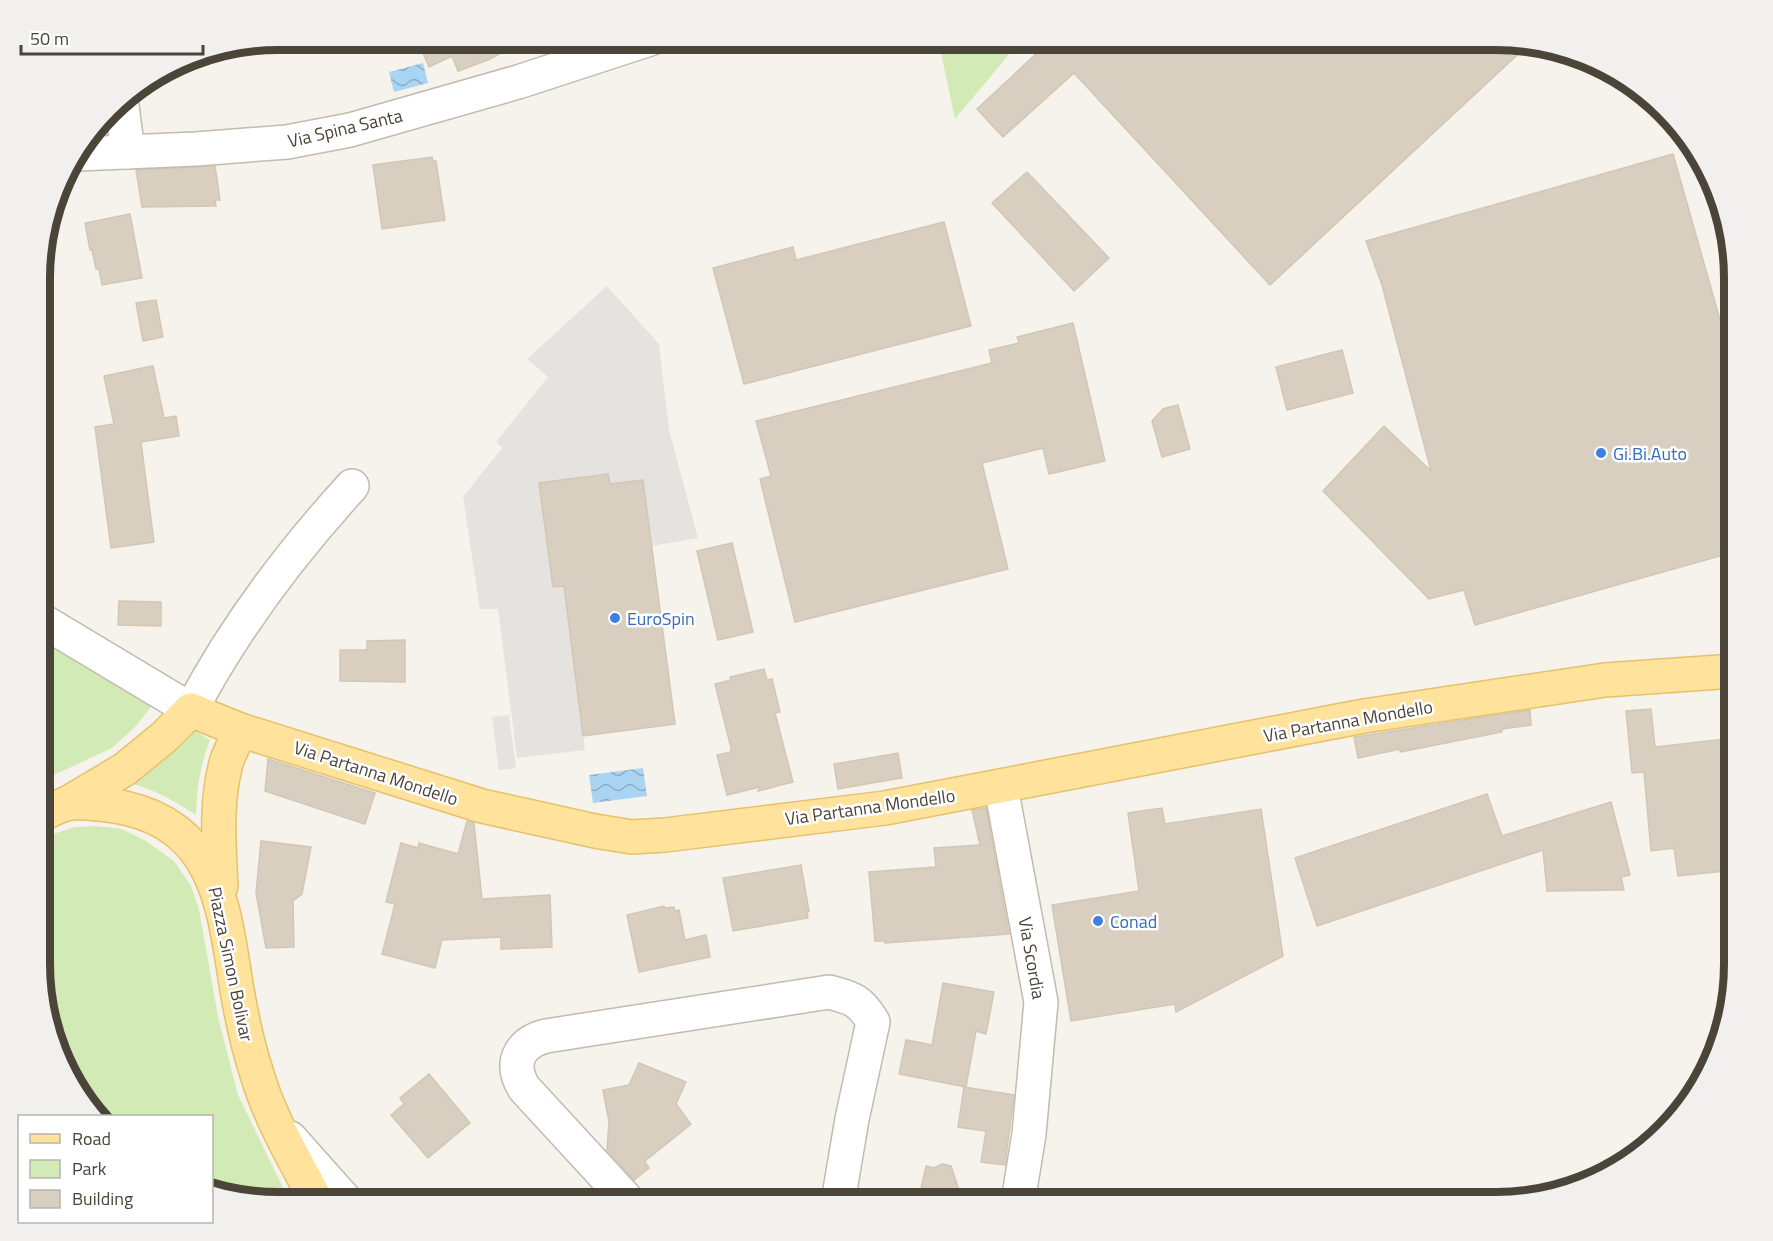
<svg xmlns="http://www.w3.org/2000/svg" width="1773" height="1241" font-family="'Titillium Web',sans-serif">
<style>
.green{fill:#d2eab5}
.parking{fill:#e5e3e0}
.water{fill:url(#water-waves)}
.building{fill:#d8cfc1;stroke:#d3c7b4;stroke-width:1.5}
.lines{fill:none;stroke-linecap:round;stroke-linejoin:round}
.minor-casing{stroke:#c2bbae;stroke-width:36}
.major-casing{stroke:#e6c16a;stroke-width:36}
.minor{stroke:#fff;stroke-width:33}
.major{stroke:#ffe39c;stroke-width:33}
.shop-dot{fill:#3f7fe0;stroke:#fff;stroke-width:2}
.labels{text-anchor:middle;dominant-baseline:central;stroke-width:5;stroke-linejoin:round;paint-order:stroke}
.street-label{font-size:18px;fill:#4b4439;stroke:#fff}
.shop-label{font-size:18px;fill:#366cbe;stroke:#fff;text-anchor:start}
.rim{fill:none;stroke:#4b4439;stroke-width:8}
</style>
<defs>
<pattern id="water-waves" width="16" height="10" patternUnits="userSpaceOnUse" patternTransform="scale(1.5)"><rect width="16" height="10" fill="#a9d4f2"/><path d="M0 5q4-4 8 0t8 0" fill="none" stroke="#8caec5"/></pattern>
</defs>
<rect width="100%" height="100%" fill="#f6f3ec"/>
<!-- green -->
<g class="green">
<polygon points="938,39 1022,39 955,119"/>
<polygon points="41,633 153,704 136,726 112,748 41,781"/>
<path d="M190,728L210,740C200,766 197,787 196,815C174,801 154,789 129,783Z"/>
<polygon points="96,826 122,829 146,841 174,861 191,886 199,909 218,1017 238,1095 290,1202 263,1202 212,1191 212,1116 101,1116 71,1082 41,994 41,838 75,827"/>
</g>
<!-- parking -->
<g class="parking">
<polygon points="607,286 659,344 669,430 698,538 652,546 643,480 610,484 608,474 539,483 553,587 564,586 585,750 517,758 498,609 480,609 463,497 502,448 496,442 548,377 527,359"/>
<polygon points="509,715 516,768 499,770 492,717"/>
</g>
<!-- water -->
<g class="water">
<polygon points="423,63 428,83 394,92 389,72"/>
<polygon points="643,768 647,796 593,803 589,775"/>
</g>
<!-- building -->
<g class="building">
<polygon points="417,39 528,39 488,60 458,71 452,56 429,67"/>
<polygon points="1052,39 1510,39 1530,43 1270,285 1074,73 1003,137 977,109"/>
<polygon points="1673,154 1734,369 1734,552 1475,625 1464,590 1429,599 1323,491 1384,426 1431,471 1382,285 1366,241"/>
<polygon points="432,157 433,161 436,161 445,220 382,229 373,165"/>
<polygon points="215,166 220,200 215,200 216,206 142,207 136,170"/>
<polygon points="1027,172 1109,258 1074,291 992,203"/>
<polygon points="130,214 142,278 102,285 99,269 96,269 92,250 90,250 85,223"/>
<polygon points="944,222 971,326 744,384 713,268 793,247 796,260"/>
<polygon points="156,300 163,337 143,341 136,303"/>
<polygon points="1073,323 1105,461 1049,474 1043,448 982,463 1008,569 795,622 760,479 771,476 756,421 992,363 989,350 1019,343 1017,337"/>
<polygon points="1342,350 1353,393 1287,410 1276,367"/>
<polygon points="153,366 164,418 176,416 179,436 141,442 154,542 111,548 95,427 114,424 104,376"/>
<polygon points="1178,405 1190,449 1162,457 1152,421 1163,409"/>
<polygon points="608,474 610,484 643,480 675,724 583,736 564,586 553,587 539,483"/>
<polygon points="732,543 753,632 718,640 697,551"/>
<polygon points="119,601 161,602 161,626 118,625"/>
<polygon points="405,640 405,682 340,681 340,650 367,650 367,641"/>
<polygon points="764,669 767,680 772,679 780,712 775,713 793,782 758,791 760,787 727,795 717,755 731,752 731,748 715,684 731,680 730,677"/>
<polygon points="1651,709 1655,747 1734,738 1734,870 1678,876 1674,848 1651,851 1644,772 1632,773 1626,711"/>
<polygon points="1530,710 1531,725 1502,729 1502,732 1400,752 1400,749 1358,758 1354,737"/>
<polygon points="898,753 902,778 838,789 834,764"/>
<polygon points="268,759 375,793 365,824 265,791"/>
<polygon points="1487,794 1502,836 1611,802 1630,875 1621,877 1624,890 1547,891 1543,850 1317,926 1295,858"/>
<polygon points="986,808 1009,934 885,943 885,941 875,941 869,872 936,867 934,848 980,845 972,810"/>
<polygon points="1162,808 1165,824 1261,809 1283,956 1176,1012 1175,1004 1071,1021 1052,905 1139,891 1128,813"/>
<polygon points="467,821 474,823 482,899 550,895 552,947 501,949 501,937 442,940 435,968 382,954 395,904 386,902 401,843 418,848 419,843 458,854"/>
<polygon points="261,841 311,847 302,894 293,901 294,947 266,948 256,893"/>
<polygon points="801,865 809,911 807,912 808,918 733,931 723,878"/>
<polygon points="664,906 665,908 674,907 675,911 679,910 685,940 706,935 710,957 639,972 627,915"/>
<polygon points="943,983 994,992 986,1034 976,1031 966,1087 899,1074 906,1040 932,1045"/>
<polygon points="639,1063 686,1082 676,1104 691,1124 645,1161 649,1168 634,1180 607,1150 609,1122 603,1090 629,1085"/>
<polygon points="429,1074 470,1123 428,1158 391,1115 404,1104 400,1098"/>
<polygon points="964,1087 1014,1095 1005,1165 981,1162 986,1131 958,1127"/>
<polygon points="942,1164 951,1166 963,1202 918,1202 926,1166 934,1168"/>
</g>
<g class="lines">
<!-- minor casing -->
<g class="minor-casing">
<g id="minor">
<polyline points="121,98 128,152"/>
<polyline points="78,154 196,149 287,142 350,130 518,82 650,39"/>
<path d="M41,620L191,710C234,628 290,554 352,486"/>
<polyline points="1001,787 1041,1002 1029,1134 1018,1202"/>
<polyline points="290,1138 347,1202"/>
<path d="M629,1202L524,1088C509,1063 519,1043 546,1036L829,992C853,998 861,1001 873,1022L852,1119L838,1202"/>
</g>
</g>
<!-- major casing -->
<g class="major-casing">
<g id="major">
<polyline points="68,803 125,769 164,737 191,710 240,730 482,806 595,831 632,837 665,835 885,808 1364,716 1605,680 1734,671"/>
<path d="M41,815C49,811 58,806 66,804C77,801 113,805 125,808C219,829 224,911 237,990C242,1019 248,1047 257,1074C270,1119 295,1160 317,1202"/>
<path d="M221,886C219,844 215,801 227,760C231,750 236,740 240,730"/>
</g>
</g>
<!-- minor -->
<use href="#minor" class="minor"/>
<!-- major -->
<use href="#major" class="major"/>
</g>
<!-- markers -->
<g class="shop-dot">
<circle cx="1601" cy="453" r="6"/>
<circle cx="615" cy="618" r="6"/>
<circle cx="1098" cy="921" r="6"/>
</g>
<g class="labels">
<!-- street labels -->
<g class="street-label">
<text transform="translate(345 128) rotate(-13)">Via Spina Santa</text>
<text transform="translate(1348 721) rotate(-10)">Via Partanna Mondello</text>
<text transform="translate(376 773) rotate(18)">Via Partanna Mondello</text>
<text transform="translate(870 807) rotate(-8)">Via Partanna Mondello</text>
<text transform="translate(1032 958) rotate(80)">Via Scordia</text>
<text transform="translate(231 964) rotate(78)">Piazza Simon Bolivar</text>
</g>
<!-- shop labels -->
<g class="shop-label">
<text x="1613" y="453">Gi.Bi.Auto</text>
<text x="627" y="618">EuroSpin</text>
<text x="1110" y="921">Conad</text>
</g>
</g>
<!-- crop -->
<path d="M0 0H1773V1241H0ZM278 50H1496A228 228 0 0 1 1724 278V964A228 228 0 0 1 1496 1192H278A228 228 0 0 1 50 964V278A228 228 0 0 1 278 50Z" fill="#f1f0ef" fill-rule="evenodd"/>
<path class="rim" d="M278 50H1496A228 228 0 0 1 1724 278V964A228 228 0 0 1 1496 1192H278A228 228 0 0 1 50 964V278A228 228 0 0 1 278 50Z"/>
<!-- legend -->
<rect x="18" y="1115" width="195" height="108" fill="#ffffff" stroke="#b7b4b0" stroke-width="1.5"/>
<rect x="30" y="1134" width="30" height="9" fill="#ffe39c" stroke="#b7b4b0" stroke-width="1.5"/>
<text x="72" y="1145" font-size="18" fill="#4b4439">Road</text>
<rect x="30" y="1160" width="30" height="18" fill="#d2eab5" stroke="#b7b4b0" stroke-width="1.5"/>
<text x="72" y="1175" font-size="18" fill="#4b4439">Park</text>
<rect x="30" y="1190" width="30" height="18" fill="#d8cfc1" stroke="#b7b4b0" stroke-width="1.5"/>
<text x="72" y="1205" font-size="18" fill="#4b4439">Building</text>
<!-- scale -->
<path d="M21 45v9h182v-9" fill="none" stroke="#4b4439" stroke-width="3"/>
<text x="30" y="45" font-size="18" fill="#4b4439" stroke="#ffffff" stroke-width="4.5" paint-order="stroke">50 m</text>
</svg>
